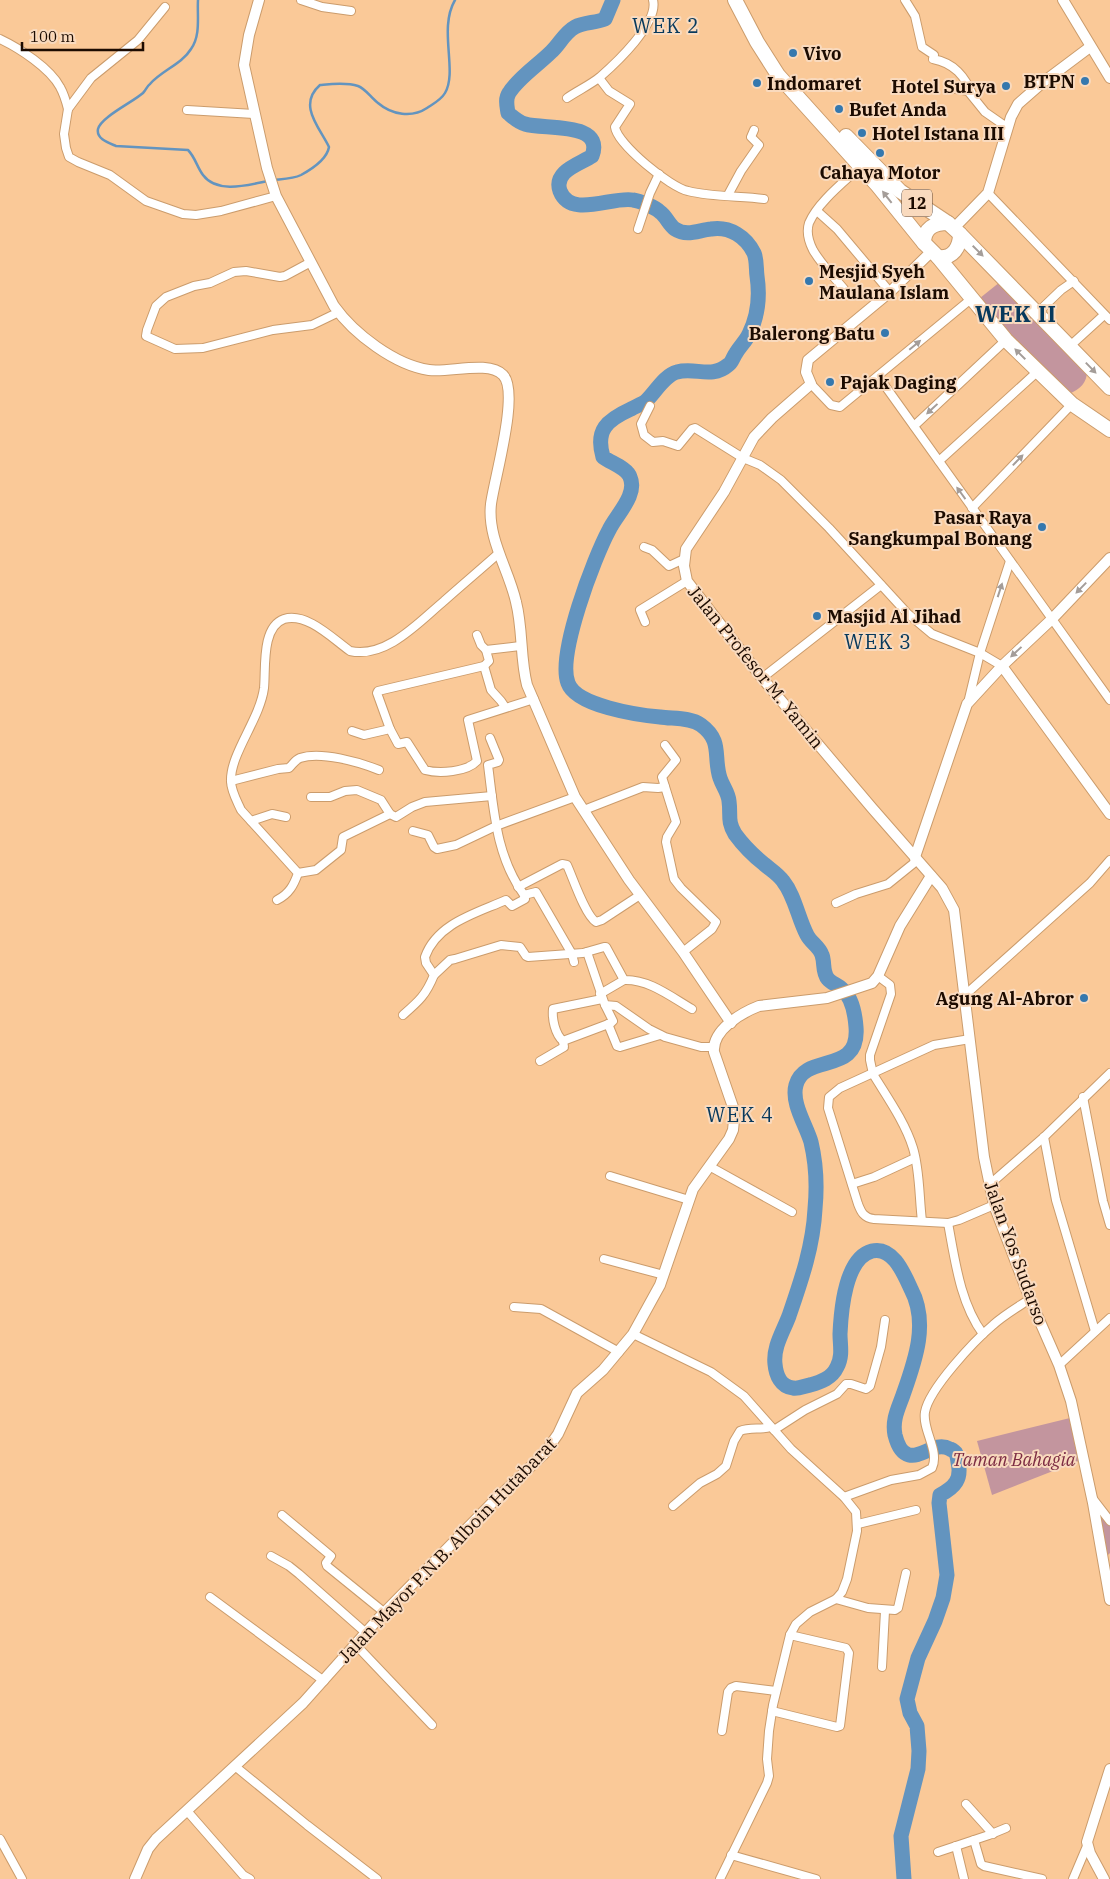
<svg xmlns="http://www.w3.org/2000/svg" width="1110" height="1879" font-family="'IBM Plex Serif',serif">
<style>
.green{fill:#c3959e}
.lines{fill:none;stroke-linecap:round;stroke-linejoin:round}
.stream{stroke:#6394bf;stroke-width:2.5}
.river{stroke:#6394bf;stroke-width:15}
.street-casing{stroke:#cb9c6c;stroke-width:10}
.secondary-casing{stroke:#cb9c6c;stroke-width:12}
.highway-casing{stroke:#cb9c6c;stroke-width:16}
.street{stroke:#fff;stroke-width:8}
.secondary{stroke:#fff;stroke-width:10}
.highway{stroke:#fff;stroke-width:14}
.oneway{fill:#a49d99}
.poi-dot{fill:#3578ae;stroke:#f9dabe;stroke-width:2}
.labels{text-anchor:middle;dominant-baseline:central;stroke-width:4;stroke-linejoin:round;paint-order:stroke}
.shield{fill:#f9dabe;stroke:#5e4939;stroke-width:1}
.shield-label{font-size:16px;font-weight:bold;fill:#1c0b00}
.poi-label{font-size:18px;font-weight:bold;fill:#1c0b00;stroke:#f9dabe;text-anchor:start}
.street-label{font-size:18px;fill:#1c0b00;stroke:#f9dabe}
.park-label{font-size:18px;font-style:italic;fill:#7d2c43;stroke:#f9dabe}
.quarter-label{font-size:20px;letter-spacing:1px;fill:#07395c;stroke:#f9dabe}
.district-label{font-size:22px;font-weight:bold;letter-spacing:1px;fill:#07395c;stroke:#f9dabe}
</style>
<rect width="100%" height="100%" fill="#fac998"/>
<!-- green -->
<g class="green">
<path d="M1000,282L1087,371C1087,383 1080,389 1069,394L975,302Z"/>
<polygon points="1070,1418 1081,1460 992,1495 977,1441"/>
<polygon points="1093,1503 1110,1523 1110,1553 1104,1559"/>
</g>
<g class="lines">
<!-- stream -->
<g class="stream">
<path d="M198,0C197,16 201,35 191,49C182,64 161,71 150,84C147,86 146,90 143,93C133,102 101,117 98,129C96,139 109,143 116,146L188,150C195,157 197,167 203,175C217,194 248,185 268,181"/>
<path d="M273,180C282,179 293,179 301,175C312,169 327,159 329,147C320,128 297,105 320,85C331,84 346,82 358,86C366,89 371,98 378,103C392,115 412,118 427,108C433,104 441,100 445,93C458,71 438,29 455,0"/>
</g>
<!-- river -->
<path class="river" d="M613,0L605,19C596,23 584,22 575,27C564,33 560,44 551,52C538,65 518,78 509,93C505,99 507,106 508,113C513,117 518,122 525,124C544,130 605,121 592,156C580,164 553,171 560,191C571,219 612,196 633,200C640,201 655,207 660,212C666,216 669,225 675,229C687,237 699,230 711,229C730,226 746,237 754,253C757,260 756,269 757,276C760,296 758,316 749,334C746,341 740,346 736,353C733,357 732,363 728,365C712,379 695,367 677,372C665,375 656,391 647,400C643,404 636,406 631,409C607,420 595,430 603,457C611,463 627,468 630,477C638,495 616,515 609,530C594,558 557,655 568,683C576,706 638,715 660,717C673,719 690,717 701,725C723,741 713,757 720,778C723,787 728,792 729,801C731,815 727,821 735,834C743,845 754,856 764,864C771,870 778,874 783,881C795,896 798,918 807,935C811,943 819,946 822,955C825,963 822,972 828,979C831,983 838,985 842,989C852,997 855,1014 856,1027C860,1076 805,1052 796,1085C791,1103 806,1125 811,1142C816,1163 817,1188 815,1209C813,1247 801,1281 789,1316C783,1332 773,1347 775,1364C776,1375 781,1387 793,1388C799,1389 804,1386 810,1385C821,1382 832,1378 837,1367C843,1356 840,1345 840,1334C841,1311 845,1258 872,1251C893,1246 904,1274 911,1289C929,1323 915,1361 903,1395C898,1409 892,1420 895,1435C897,1443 901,1453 909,1455C922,1458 935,1441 950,1449C957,1452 957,1455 958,1462C962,1479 955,1487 940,1495L939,1503L947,1575L943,1598L935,1621L918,1658L907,1699L910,1713L917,1726L919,1751L918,1769L901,1836L904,1879"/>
<!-- street casing -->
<g class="street-casing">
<g id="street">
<polyline points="301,0 322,7 351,11"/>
<path d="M905,0L915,16L922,47L934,55L933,59C954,63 965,76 973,96"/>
<polyline points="165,7 138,40 91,78 68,109 64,134 66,148 69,157 78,162 110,175 146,201 183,214 196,215 221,211 276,196"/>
<path d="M0,39C19,48 50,68 60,87C64,94 66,101 68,109"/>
<path d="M599,78L609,91L630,104L615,127C617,144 671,188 688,191C712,197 740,196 764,199"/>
<polyline points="950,88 968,91 985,112 1008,128"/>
<path d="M567,98C577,91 590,85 600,77C616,63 659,23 653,0"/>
<polyline points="187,110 254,114"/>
<polyline points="988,193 1110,320"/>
<polyline points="728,195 741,171 759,145 751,137 754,130"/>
<polyline points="817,211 837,229 890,292"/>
<polyline points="638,229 650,193 659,174"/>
<polyline points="311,262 285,276 280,277 246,271 234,272 210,283 194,286 166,297 156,306 147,330 146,336 175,349 203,348 273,330 312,325 339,312"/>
<path d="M844,289C834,277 821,264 813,250C809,242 806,232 809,223C818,202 844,182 861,166"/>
<polyline points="1037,313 1061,290 1074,281"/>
<polyline points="1070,346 1104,315"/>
<polyline points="878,376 1110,700"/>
<polyline points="811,384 831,405 840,407 971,299"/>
<polyline points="650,406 641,424 644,435 653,442 663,441 678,446 692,429 695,428 743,458 760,465 781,480 829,528 907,613 932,634 980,653 1002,666"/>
<polyline points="914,426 1006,340"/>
<polyline points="939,461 1037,372"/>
<polyline points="972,508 1072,404"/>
<polyline points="644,547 652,550 669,566 684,559"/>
<polyline points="645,622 640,610 687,581"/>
<polyline points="477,635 481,645 486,650"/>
<polyline points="484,666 491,690 501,701 505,707"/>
<polyline points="762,678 881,585"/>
<polyline points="968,703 980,653 1010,561"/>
<polyline points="390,729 377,693 378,691 484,666 489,661 486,650 520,646"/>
<path d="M352,731L364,735L390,729L398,744L407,742L425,770C439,774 467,772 477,761L468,720L534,699"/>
<path d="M490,738L499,760L498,762L488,765C494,811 496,856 524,895L536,892L572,954L574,962"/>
<polyline points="665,745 676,760 662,777 676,822 667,837 666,842 674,879 681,888 716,922 712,929 683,952"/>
<path d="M231,781L278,769L289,768C293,764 295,760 300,758C321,751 359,762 379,770"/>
<polyline points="311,797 330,797 345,791 357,790 381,800 390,814 396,817 412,807 425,802 492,796"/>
<polyline points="584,810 643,787 658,788 665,787"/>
<polyline points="251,821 272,814 286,817"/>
<polyline points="413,831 428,835 434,847 437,849 456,845 496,826 575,797"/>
<polyline points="298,873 316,870 341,850 343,837 390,814"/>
<path d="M518,887L562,864L567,865C573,878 585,915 596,922L602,920L640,895"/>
<path d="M277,900C289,894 294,885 298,873L241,810C237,801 231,791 231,781C230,754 260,719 264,688C266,669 261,627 284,619C307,612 333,639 350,651C386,659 419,622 444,601C462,585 481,569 499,553"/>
<polyline points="836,903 856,894 888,884 914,863 915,857"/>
<polyline points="587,952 605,1005 616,1006 649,1029 665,1037 701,1047 714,1047"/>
<path d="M434,975L450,960L455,959L501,945L520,947L526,956L528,957L583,953L604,947H606L624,980C649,979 671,997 692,1009"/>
<path d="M878,976L890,985L891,994L870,1055V1060L873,1074C887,1097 905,1122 913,1148C920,1171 919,1197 922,1221"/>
<polyline points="600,994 624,980"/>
<polyline points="965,995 1090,883 1110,860"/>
<path d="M602,999L553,1009C552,1019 555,1034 563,1041L611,1023L613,1021L605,1005"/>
<path d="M403,1015C419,1001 426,995 434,975L426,963L425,957C437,923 477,913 506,900L512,906L525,899L524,895"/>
<polyline points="608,1024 617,1046 620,1047 660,1035"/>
<path d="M970,1039L934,1045L840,1088L829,1097L828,1108L858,1204C861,1212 864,1218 874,1219L948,1223L959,1220L994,1205"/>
<polyline points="540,1061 564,1047 563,1041"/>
<polyline points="1083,1097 1103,1201 1110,1225"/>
<polyline points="1044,1137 1056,1200 1095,1331"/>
<polyline points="709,1166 792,1212"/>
<polyline points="610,1176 689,1200"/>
<polyline points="852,1184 874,1177 915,1158"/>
<polyline points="989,1185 1044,1137 1110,1073"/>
<path d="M948,1223C955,1260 960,1303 983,1334"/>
<polyline points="604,1259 664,1275"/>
<polyline points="514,1307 541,1309 619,1352"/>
<polyline points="633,1334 711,1372 744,1396 791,1449 844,1497 856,1512 857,1531 847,1579 842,1592 836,1599 810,1612 796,1624 790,1635 773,1705 769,1731 767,1759 769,1776 767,1783 720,1879"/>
<polyline points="1059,1365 1110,1318"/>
<polyline points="774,1430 805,1410 837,1394 846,1384 851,1384 866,1389 870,1386 881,1347 885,1320"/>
<path d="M844,1497L891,1480L919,1475L932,1468C940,1451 922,1430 925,1412C929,1389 974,1341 993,1325C1004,1315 1018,1307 1030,1299"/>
<polyline points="1093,1499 1110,1521"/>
<path d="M673,1506L700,1483L717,1474L726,1466L734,1441L740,1431C750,1427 761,1430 771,1427"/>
<polyline points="282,1515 331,1556 326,1563 327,1566 385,1613"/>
<polyline points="858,1524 916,1510"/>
<polyline points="271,1556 289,1566 299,1574 366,1633"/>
<polyline points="210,1597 324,1681"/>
<polyline points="836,1599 868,1608 895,1610 898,1608 906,1573"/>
<polyline points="355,1644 432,1725"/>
<polyline points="882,1667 885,1611"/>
<polyline points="772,1711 837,1727 840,1726 849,1653 846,1648 790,1635"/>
<polyline points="722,1731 728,1692 731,1688 736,1686 776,1691"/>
<polyline points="236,1767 307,1825 377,1879"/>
<polyline points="966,1804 993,1834"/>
<polyline points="188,1812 243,1875 250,1879"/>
<polyline points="0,1839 22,1879"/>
<polyline points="974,1840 981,1864 984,1866 1042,1879"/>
<polyline points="956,1846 964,1879"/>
<polyline points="938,1852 989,1835 1006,1828"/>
<polyline points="731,1855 816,1879"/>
<polyline points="1073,1879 1087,1846"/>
</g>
</g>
<!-- secondary casing -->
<g class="secondary-casing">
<g id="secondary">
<path d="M259,0L249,35L244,65L267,168L276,196L334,306C354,334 395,365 429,370C449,373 489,360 503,375C520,392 494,480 491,504C487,538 509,570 516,602C523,629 520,658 527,685L575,797L629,880L683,952L731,1023"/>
<polyline points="1063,0 1110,78"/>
<polyline points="954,228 988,193 1011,117 1018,104 1042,83 1090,47"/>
<polyline points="932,251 890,292 808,360 806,372 811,384 772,418 754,437 724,492 686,549 684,566 687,581 762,678 872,808 942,888 954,910 984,1157 994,1205 1030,1299 1059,1365 1071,1401 1093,1503 1110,1600"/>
<polyline points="1002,666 1110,814"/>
<polyline points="915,857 967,704 1002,666 1052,619 1110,558"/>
<path d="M135,1879L148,1849L156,1839L303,1703L378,1619L493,1502L544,1454L558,1434L577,1393L603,1370L633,1334L660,1285L693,1189L729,1139L733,1130L734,1120L733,1107L714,1052C712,1030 741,1013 759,1006L827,998L872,983L878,976L900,926L931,876"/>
<polyline points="1104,1879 1090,1853 1087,1842 1110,1769"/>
</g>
</g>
<!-- highway casing -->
<g class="highway-casing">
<g id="highway">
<polyline points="735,0 757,42 778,75 878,186 924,243 938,257 1006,340 1072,404 1110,430"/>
<polyline points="846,136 900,191 948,223 960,234 1110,388"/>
<path d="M924,243C924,228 934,223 948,223"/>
<path d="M938,257C953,259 960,247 960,234"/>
</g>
</g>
<!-- street -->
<use href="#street" class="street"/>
<!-- secondary -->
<use href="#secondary" class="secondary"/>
<!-- highway -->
<use href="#highway" class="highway"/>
</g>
<!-- one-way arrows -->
<defs><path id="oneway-solid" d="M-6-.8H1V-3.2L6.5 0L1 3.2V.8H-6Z" transform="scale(1.25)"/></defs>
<g class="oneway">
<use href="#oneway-solid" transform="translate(887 197) rotate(-128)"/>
<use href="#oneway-solid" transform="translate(978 251) rotate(45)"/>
<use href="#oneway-solid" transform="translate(915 345) rotate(-40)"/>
<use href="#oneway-solid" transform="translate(1020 354) rotate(-135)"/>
<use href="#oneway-solid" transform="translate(1091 368) rotate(46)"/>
<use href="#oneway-solid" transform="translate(932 409) rotate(137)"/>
<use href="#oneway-solid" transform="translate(1018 460) rotate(-46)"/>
<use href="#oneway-solid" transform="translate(961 493) rotate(-126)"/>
<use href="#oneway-solid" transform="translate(1081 588) rotate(134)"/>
<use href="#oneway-solid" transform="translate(1000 590) rotate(-72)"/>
<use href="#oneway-solid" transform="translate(1016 652) rotate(137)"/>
</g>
<!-- markers -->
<g class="poi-dot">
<circle cx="793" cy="53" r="5"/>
<circle cx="1085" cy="81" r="5"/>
<circle cx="757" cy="83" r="5"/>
<circle cx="1006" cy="86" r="5"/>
<circle cx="839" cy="109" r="5"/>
<circle cx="862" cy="133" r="5"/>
<circle cx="880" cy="153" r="5"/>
<circle cx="809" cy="281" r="5"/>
<circle cx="885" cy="333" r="5"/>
<circle cx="830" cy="382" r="5"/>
<circle cx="1042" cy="527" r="5"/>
<circle cx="817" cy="616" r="5"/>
<circle cx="1084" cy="998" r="5"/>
</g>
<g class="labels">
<!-- shield labels -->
<rect class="shield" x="902" y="189.5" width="30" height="27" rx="4"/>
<g class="shield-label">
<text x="917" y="203">12</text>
</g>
<!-- poi labels -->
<g class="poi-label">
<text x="803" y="53">Vivo</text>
<text x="1075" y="81" text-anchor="end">BTPN</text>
<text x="767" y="83">Indomaret</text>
<text x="996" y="86" text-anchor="end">Hotel Surya</text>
<text x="849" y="109">Bufet Anda</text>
<text x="872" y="133">Hotel Istana III</text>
<text x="880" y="172" text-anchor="middle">Cahaya Motor</text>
<text x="819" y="271">Mesjid Syeh<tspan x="819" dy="21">Maulana Islam</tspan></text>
<text x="875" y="333" text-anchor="end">Balerong Batu</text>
<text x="840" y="382">Pajak Daging</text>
<text x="1032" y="517" text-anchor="end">Pasar Raya<tspan x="1032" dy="21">Sangkumpal Bonang</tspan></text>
<text x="827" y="616">Masjid Al Jihad</text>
<text x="1074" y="998" text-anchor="end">Agung Al-Abror</text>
</g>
<!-- street labels -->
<g class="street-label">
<text transform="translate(756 667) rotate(51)">Jalan Profesor M. Yamin</text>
<text transform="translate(1016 1253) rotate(70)">Jalan Yos Sudarso</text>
<text transform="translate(447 1550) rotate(-46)">Jalan Mayor P.N.B. Alboin Hutabarat</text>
</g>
<!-- park labels -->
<g class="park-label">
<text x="1014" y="1459">Taman Bahagia</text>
</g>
<!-- quarter labels -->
<g class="quarter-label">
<text x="666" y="25">WEK 2</text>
<text x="878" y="641">WEK 3</text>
<text x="740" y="1114">WEK 4</text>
</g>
<!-- district labels -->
<g class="district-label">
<text x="1016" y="313">WEK II</text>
</g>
</g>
<!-- scale -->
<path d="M22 42v8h121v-8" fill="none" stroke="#1c0b00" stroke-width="2.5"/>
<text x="30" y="42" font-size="15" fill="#1c0b00" stroke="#f9dabe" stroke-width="4" paint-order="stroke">100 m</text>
</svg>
